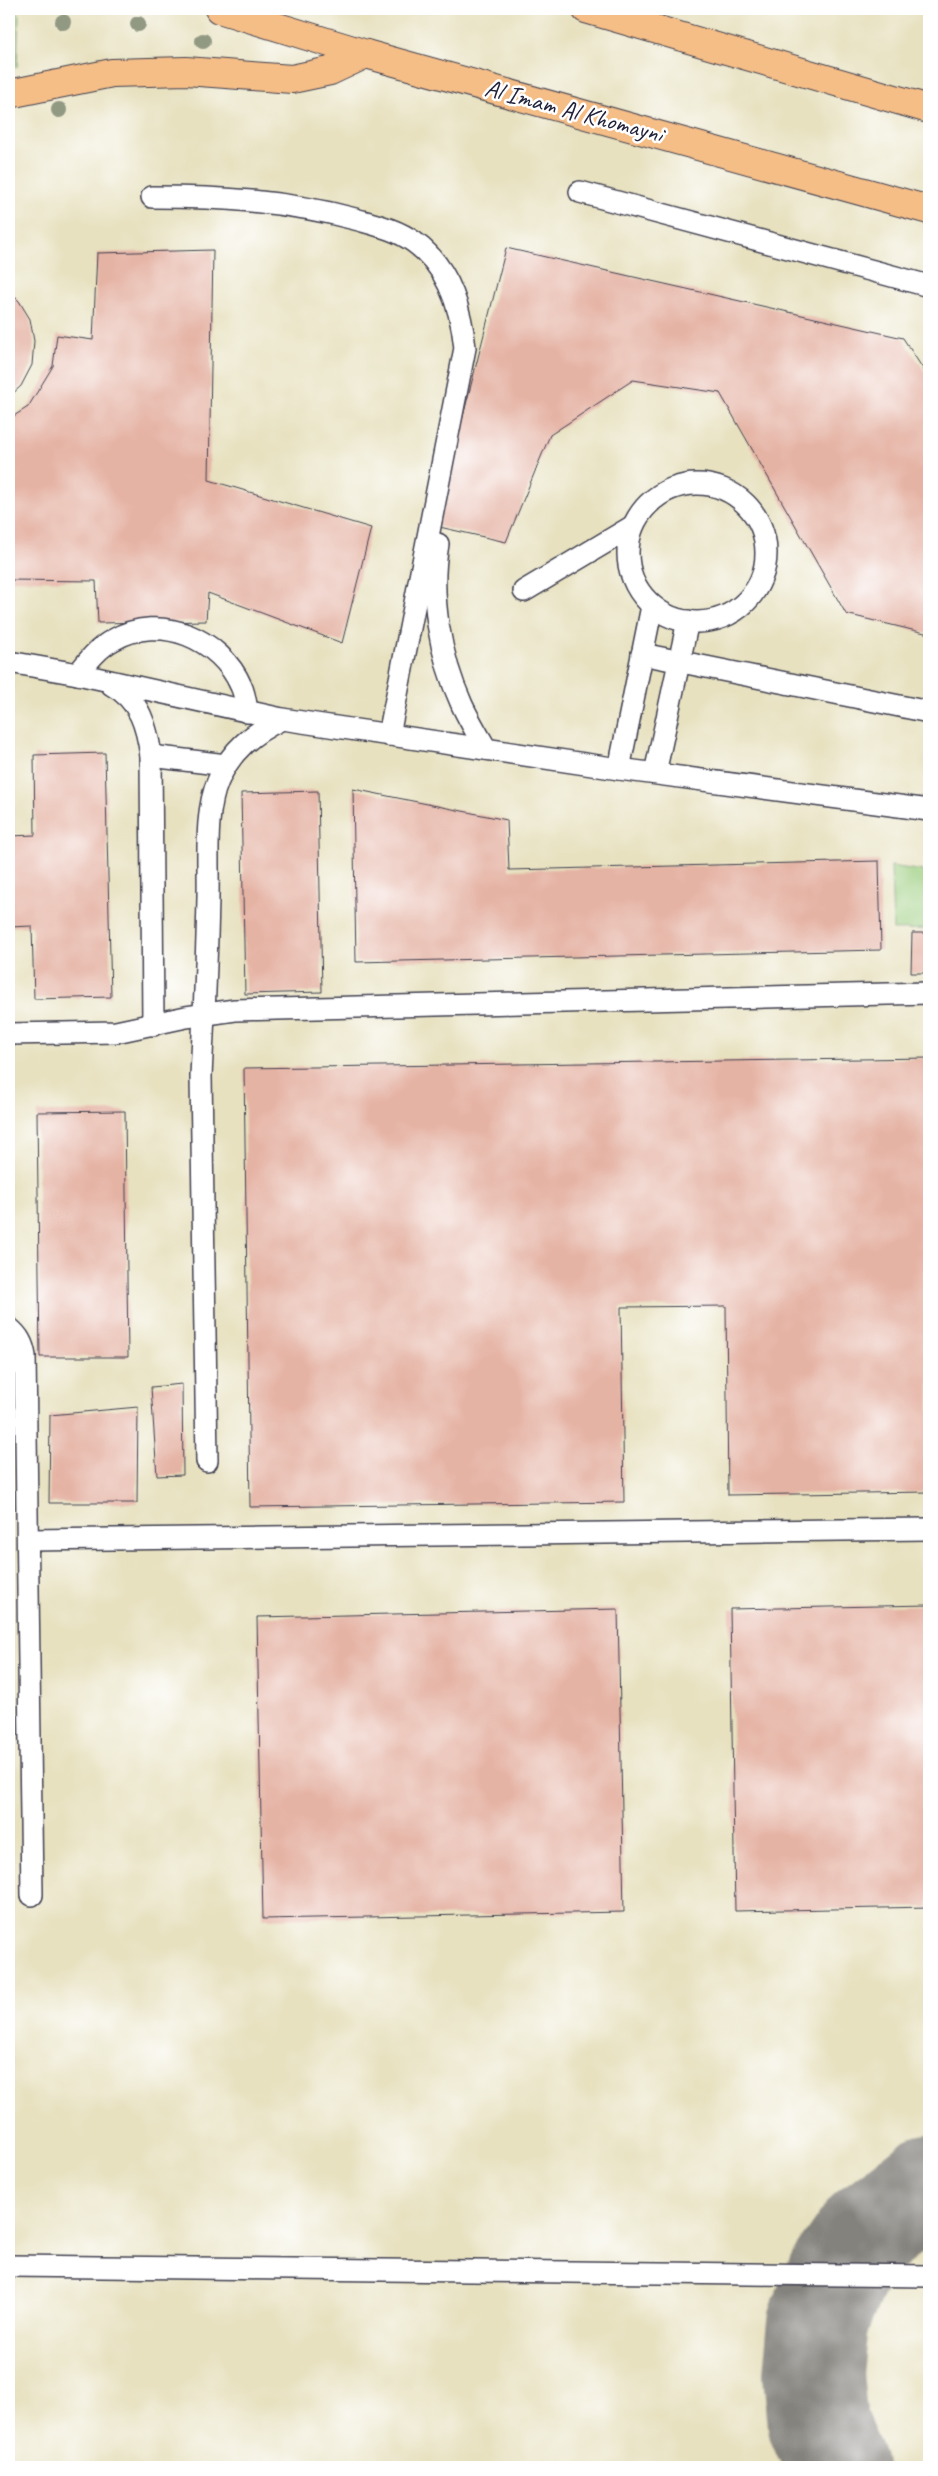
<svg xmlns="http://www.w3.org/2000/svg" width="938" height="2476" font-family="Caveat,sans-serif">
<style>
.green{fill:#9acc7c;stroke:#5e775c}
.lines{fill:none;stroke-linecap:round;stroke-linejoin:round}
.taxiway{stroke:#84827d;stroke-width:100}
.building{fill:#e5b3a4}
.service-casing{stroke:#403f4f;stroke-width:24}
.trunk-casing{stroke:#403f4f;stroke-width:30}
.motorway-casing{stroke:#403f4f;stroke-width:30}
.service{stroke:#fff;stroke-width:21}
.trunk{stroke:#f6be87;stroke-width:28}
.motorway{stroke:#f6be87;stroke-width:28}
.tree{fill:#929983}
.labels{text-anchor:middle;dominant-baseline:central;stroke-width:5;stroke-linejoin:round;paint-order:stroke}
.street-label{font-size:25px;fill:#22223b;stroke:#fff}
</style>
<rect width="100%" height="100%" fill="#fff"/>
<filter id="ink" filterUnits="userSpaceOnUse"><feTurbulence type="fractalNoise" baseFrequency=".02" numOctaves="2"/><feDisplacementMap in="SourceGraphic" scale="10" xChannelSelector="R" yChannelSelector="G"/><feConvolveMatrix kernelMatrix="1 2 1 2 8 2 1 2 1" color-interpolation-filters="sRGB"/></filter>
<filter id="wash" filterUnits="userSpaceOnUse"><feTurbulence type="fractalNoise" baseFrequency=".0096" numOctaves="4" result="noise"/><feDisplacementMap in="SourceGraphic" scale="20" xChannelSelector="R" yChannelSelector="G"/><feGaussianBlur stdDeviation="1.12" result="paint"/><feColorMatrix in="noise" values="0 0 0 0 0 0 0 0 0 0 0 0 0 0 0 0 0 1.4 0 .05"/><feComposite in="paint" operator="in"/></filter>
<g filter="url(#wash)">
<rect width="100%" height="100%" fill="#e7e1bf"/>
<!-- green -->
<g class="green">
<polygon points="9,11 19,14 17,67 9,70"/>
<polygon points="891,866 929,872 929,929 893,930"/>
</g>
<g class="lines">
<!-- taxiway -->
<polyline class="taxiway" points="836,2467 818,2425 813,2374 818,2322 837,2275 867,2232 929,2184"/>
</g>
<g id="blocks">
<!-- building -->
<g class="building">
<polygon points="506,248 903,338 929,378 929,634 846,614 720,393 633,380 550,435 506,542 435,526"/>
<polygon points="213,250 209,480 371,528 342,643 208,593 206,621 98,623 96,581 9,580 9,419 28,407 53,366 57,335 93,340 97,253"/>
<polygon points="9,291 19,301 30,319 34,341 32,365 21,386 9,397"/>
<polygon points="105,753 111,997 34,999 32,926 9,927 9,836 35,835 34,755"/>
<polygon points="353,789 507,820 509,870 879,861 881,950 356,962"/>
<polygon points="318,791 322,992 245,994 241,793"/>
<polygon points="912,933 929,933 929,973 911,973"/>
<polygon points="929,1058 929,1492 728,1495 726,1306 621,1307 624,1502 250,1507 244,1068"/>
<polygon points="125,1111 128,1357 40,1357 37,1112"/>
<polygon points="182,1384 183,1475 157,1476 151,1387"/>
<polygon points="138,1407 137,1503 49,1503 50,1415"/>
<polygon points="929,1605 929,1907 735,1911 730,1609"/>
<polygon points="618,1609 624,1912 263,1919 257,1617"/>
</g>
</g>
</g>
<g filter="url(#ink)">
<use href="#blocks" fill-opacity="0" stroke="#403f4f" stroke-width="1"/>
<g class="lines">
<!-- service casing -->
<g class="service-casing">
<g id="service">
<polyline points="580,192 929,286"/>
<path d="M152,197C220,197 288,201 355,219C376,225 396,229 414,242C449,267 461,308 465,348L389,735"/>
<circle cx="697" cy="553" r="69"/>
<path d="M438,544C429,596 440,657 462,705C469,720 478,735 486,749"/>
<polyline points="524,591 633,526"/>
<polyline points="642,654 929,712"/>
<polyline points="9,662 78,674 282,719 619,769 929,810"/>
<path d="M78,674C88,661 98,648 113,640C160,612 221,639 241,686C245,694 246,704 247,712"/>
<path d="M112,685C140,700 147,727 151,756L153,1025"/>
<polyline points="151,756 226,765"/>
<polyline points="619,769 652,606"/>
<polyline points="655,773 688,621"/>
<polyline points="9,1034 116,1032 186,1017 235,1010 929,993"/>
<path d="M9,1328C19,1336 23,1344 25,1356L32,1895"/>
<path d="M207,1461L201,1076C204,1016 207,957 208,897C209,862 204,813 218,781C231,750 253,733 282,719"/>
<polyline points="28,1540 929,1529"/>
<polyline points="9,2266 929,2276"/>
</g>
</g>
<!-- trunk casing -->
<g class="trunk-casing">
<g id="trunk">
<polyline points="219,9 366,54 929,210"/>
<polyline points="586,9 929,109"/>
</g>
</g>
<!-- motorway casing -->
<g class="motorway-casing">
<polyline id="motorway" points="9,94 112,73 186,71 292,79 330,71 366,54"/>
</g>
<!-- service -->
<use href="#service" class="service"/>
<!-- trunk -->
<use href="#trunk" class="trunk"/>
<!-- motorway -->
<use href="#motorway" class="motorway"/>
</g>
<!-- trees -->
<g class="tree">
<circle cx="63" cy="22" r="8"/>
<circle cx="138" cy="24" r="8"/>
<circle cx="203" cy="41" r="8"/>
<circle cx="59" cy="110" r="8"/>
</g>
</g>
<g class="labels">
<!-- street labels -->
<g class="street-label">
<text transform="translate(574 111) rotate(15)">Al Imam Al Khomayni</text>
</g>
</g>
<!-- margin -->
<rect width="938" height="2476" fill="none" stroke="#fff" stroke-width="30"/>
</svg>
